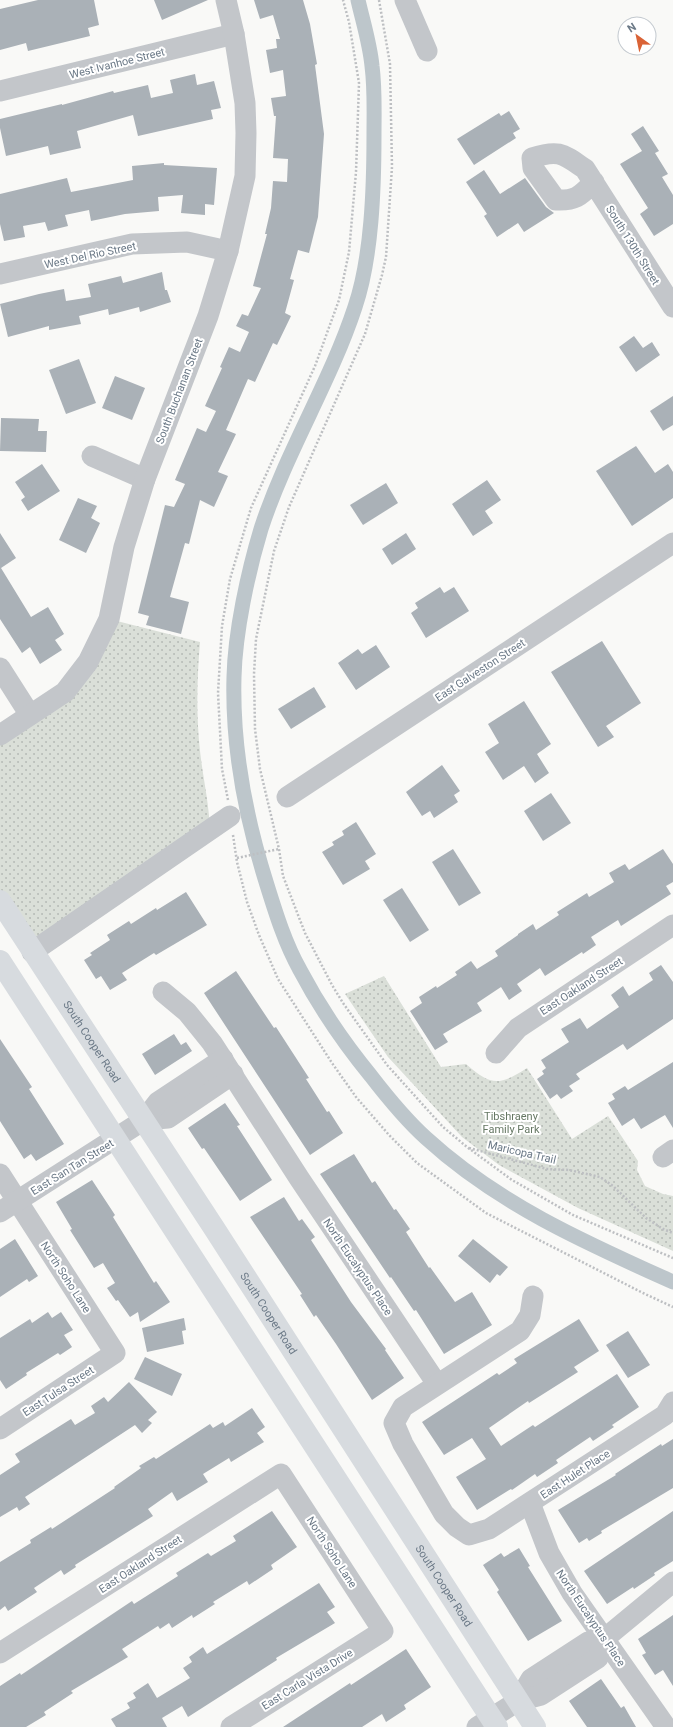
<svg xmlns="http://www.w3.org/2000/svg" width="673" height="1727" viewBox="0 0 673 1727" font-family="Roboto,sans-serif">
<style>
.green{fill:url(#green-dots)}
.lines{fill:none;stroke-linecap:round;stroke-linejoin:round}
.canal{stroke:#bdc6cb;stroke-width:15}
.building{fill:#aab1b7}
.path{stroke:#bdbfc2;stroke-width:2.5;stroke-dasharray:2 2;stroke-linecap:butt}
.minor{stroke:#c3c6ca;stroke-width:21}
.major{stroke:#d7dbdf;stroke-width:22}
.labels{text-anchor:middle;stroke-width:4;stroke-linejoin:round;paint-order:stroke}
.street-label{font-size:11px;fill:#6a7886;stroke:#fff}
.park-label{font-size:11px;fill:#667864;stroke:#fff}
</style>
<defs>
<pattern id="green-dots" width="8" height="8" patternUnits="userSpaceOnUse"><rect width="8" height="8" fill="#dadfd8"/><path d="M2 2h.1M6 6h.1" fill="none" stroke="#b5bab5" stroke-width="1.8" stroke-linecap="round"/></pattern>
</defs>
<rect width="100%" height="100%" fill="#f9f9f7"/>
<g class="green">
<path d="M109 619 200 642C197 679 196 714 200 751 203 778 209 803 210 830L32 952 0 901V735L65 692Z"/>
<path d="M384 976 441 1067 466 1064C491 1086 499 1086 527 1068L572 1139 608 1116 638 1161 637 1170 645 1186 663 1194 673 1196V1251L578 1208 499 1165 462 1137 388 1057 345 994Z"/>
</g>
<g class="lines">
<path class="canal" d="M358 0C363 22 370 44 372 66 375 89 374 112 374 134 374 187 372 257 355 307 330 383 286 452 261 529 248 572 235 632 234 677 232 748 246 819 267 885 276 914 285 943 300 970 320 1008 344 1043 371 1076 388 1098 406 1120 426 1138 498 1204 586 1243 673 1282"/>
</g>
<g class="building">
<path d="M38 0H94L99 25 88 28 90 36 28 51 26 43 0 50V9Z"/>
<path d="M154 0H208L162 20Z"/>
<path d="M254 0H303L310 24 317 64 315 65 324 134 318 217 309 253 298 250 290 279 294 280 285 313 291 316 277 345 273 343 255 382 248 379 226 430 236 434 218 472 228 476 214 507 200 500 189 544 185 543 170 597 189 602 181 634 146 625 149 616 138 613 165 505 174 507 185 484 175 480 197 428 206 432 216 411 205 406 222 368 220 367 229 347 240 352 249 332 236 326 242 314 248 316 261 288 253 286 267 234H265L271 208 273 181 287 182 288 159 273 158 276 116H274L271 98 286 96 283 70 270 73 266 50 277 48 276 39H280L273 15 260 19Z"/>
<path d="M195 74 197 85 214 81 221 108 211 110 213 119 138 136 133 115 77 131 81 148 50 155 48 146 6 156 0 128V119L62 104V105L113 91 114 93 148 85 151 98 173 93 170 80Z"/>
<path d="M509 111 520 129 513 133 516 138 474 165 457 139 499 113 501 116Z"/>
<path d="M643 126 659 151 655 153 668 174 662 177 673 195V224L654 236 640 214 648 208 620 164 642 151 631 134Z"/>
<path d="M164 163V165L217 168 214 205 205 204V215L181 213 183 195 158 197 159 211 125 214 91 221 89 210 65 215 68 226 48 231 45 222 23 226 25 237 4 241 0 224V194L67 178 71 192 133 180 132 166Z"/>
<path d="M484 170 500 194 525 178 546 207 554 213 524 232 518 223 497 237 484 216 487 214 466 182Z"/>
<path d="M162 272 165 290H167L171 302 140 312 139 307 109 315 108 309 79 316 81 324 49 330V326L8 337 0 304 39 294 64 289 66 301 91 297 88 284 121 276 123 283Z"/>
<path d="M634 336 643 348 652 342 660 355 636 372 619 347Z"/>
<path d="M79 359 96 403 66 414 49 370Z"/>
<path d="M115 376 145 388 132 420 102 408Z"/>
<path d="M673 396V425L663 431 650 411Z"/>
<path d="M1 418 39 419 38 431H47L46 452 0 451Z"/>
<path d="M636 446 655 473 668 464 673 472V498L632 526 596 471Z"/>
<path d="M42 464 60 491 28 511 21 500 25 497 15 482Z"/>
<path d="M487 480 501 500 485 511 493 523 473 536 452 504Z"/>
<path d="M386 483 398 503 363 525 350 505Z"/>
<path d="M78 498 97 506 91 518 100 523 86 553 59 540Z"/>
<path d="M0 533 16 558 1 568 31 617 48 607 64 634 55 640 62 650 40 664 30 647 22 653 0 619Z"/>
<path d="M406 533 416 549 392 565 382 549Z"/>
<path d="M440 587 444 593 454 587 469 611 426 638 411 613 418 608 415 603Z"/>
<path d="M602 641 641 703 606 726 614 737 598 747 551 672Z"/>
<path d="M376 645 390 667 356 690 338 663 358 649 362 654Z"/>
<path d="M314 687 326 707 291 729 278 709Z"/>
<path d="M524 701 551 744 537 754 549 773 535 783 524 766 503 780 485 752 499 743 488 724Z"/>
<path d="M442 765 460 791 454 795 458 802 434 818 430 811 422 816 406 792Z"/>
<path d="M551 793 571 823 543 841 524 811Z"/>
<path d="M356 822 376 854 365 861 370 869 343 885 322 852 334 845 332 842 344 835 342 831Z"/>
<path d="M453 849 481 893 459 906 432 862Z"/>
<path d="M663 849 673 864V882L666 886 671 894 621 926 618 920 591 937 596 945 583 954 582 952 545 976 540 968 517 984 522 991 509 1000 501 987 477 1003 482 1011 443 1034 448 1042 435 1050 410 1011 422 1003 419 997 436 986 437 988 457 975 455 972 471 961 477 969 498 956 495 951 518 935V934L533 924 536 930 559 915 557 912 587 893 589 897 614 882 609 873 625 864 629 870Z"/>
<path d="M402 888 429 930 410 942 383 900Z"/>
<path d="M186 892 207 925 156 955 154 953 122 973 127 980 110 990 101 976 96 979 84 960 92 955 90 953 110 940 107 935 129 921 131 924 156 908 157 910Z"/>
<path d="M661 965 673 982V1019L627 1050 623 1044 576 1074 580 1079 569 1086 573 1091 561 1099 557 1094 550 1099 537 1079 544 1074 542 1071 546 1068 541 1060 569 1042 561 1029 580 1018 587 1029 619 1007 611 995 623 986 629 996 653 980 649 973Z"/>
<path d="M236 971 274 1028 276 1027 309 1078 306 1079 327 1112 329 1111 343 1133 310 1155 204 993Z"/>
<path d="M174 1034 181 1045 186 1042 192 1051 155 1075 142 1054Z"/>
<path d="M0 1039 32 1087 29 1089 64 1144 36 1161 31 1154 24 1159 0 1121Z"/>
<path d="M673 1062V1128L665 1115 641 1129 634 1118 622 1126 608 1103 615 1099 612 1094 625 1086 628 1090Z"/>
<path d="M225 1103 240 1125 237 1126 272 1180 240 1201 204 1148 202 1149 188 1128Z"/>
<path d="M354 1154 372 1183 375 1181 394 1210 396 1209 410 1229 406 1232 429 1268 430 1267 455 1302 472 1292 492 1325 444 1354 416 1310 414 1311 391 1277 390 1278 320 1174Z"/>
<path d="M92 1180 115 1215 113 1217 154 1283 156 1281 170 1302 140 1322 138 1312 130 1317 118 1300 116 1301 107 1288 115 1283 103 1263 94 1268 70 1230 72 1229 56 1202Z"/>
<path d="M284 1197 299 1221 302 1219 315 1237 311 1240 351 1302 386 1349 385 1350 404 1378 372 1400 336 1344 316 1315 314 1317 300 1295 302 1294 250 1217Z"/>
<path d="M15 1239 38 1276 29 1282 27 1279 0 1297V1249Z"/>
<path d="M473 1239 508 1267 500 1276 497 1274 490 1283 458 1256Z"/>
<path d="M48 1312 52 1318 61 1312 73 1330 64 1335 72 1347 60 1355 58 1353 26 1373 27 1375 6 1389 0 1380V1338L30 1319 32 1323Z"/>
<path d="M184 1318 186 1330 182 1331 184 1344 147 1352 142 1328Z"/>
<path d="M579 1319 599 1351 574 1367 578 1372 529 1403 528 1401 489 1428 501 1446 533 1425 535 1427 617 1374 639 1407 612 1425 614 1427 593 1441 590 1437 556 1460 558 1463 537 1477 535 1474 512 1490 511 1489 477 1510 456 1477 486 1459 472 1438 444 1455 422 1422 497 1373 499 1375 517 1363 514 1359Z"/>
<path d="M628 1331 650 1365 628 1378 606 1345Z"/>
<path d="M145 1357 182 1374 172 1396 134 1379Z"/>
<path d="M129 1382 157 1412 148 1420 152 1423 142 1433 135 1425 25 1497 30 1504 19 1511 17 1507 0 1517V1475L20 1462 15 1454 71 1419 75 1425 95 1413 91 1406 104 1397 108 1402Z"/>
<path d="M252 1408 265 1427 257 1433 264 1442 231 1462 229 1458 203 1474 208 1482 177 1501 172 1492 148 1509 153 1516 75 1565 76 1567 64 1575 61 1570 34 1588 37 1592 8 1611 5 1606 0 1610V1562L31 1543 30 1540 51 1527 52 1529 115 1488 114 1487 141 1468 139 1466 154 1457 156 1459 210 1424 213 1428 223 1422 225 1426Z"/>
<path d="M673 1439V1488L601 1531 602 1533 589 1541 587 1538 579 1543 558 1510 616 1475 615 1474 661 1444 662 1446Z"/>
<path d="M272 1511 297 1547 271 1565 273 1569 249 1585 247 1581 213 1602 215 1604 193 1618 192 1615 172 1628 169 1623 160 1629 158 1626 122 1649 128 1657 71 1691 73 1693 44 1712 46 1715 26 1727H0V1686L20 1673 21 1675 132 1601 134 1604 178 1576 176 1573 208 1553 211 1556 236 1541 233 1536Z"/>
<path d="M673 1511V1561L654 1573 655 1575 634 1589 633 1587 607 1604 584 1571Z"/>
<path d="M519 1548 530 1566 528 1567 562 1621 528 1641 497 1592 499 1590 483 1565 501 1553 504 1557Z"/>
<path d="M319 1583 335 1607 327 1612 335 1623 276 1658 277 1660 188 1717 182 1706 162 1718 167 1727H116L111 1719 130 1708 127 1703 136 1698 133 1693 148 1683 157 1698 190 1678 183 1668 192 1662 189 1657 203 1647 207 1654Z"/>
<path d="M673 1615V1686L663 1670 655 1675 642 1655 646 1653 638 1639Z"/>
<path d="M406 1649 431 1687 404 1705 406 1709 386 1722 382 1714 362 1727H283L350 1683 351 1685Z"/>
<path d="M601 1679 621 1708 624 1706 636 1727H587L569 1701Z"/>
</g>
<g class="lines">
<g class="path">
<path d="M379 0 390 64 392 167 386 257 382 275 365 334 289 507 274 551 256 639 254 674 255 729 260 769 279 849 283 876 305 933 332 985 343 1003 387 1065 443 1127 467 1147 512 1180 573 1215 673 1258"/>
<path d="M228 800 222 769 218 693 222 626 230 579 251 508 315 366 339 300 349 252 356 172 359 83 349 22 343 0"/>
<path d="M233 835 237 862 247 902 259 935 278 979 332 1063 356 1097 389 1135 417 1163 486 1213 643 1293 673 1307"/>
<path d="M237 858 279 849"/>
<path d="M469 1148 547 1169 569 1170 600 1177 613 1186 646 1218 663 1229 673 1233"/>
</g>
<g class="minor">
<path d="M405 0 427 51"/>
<path d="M0 91 234 34"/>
<path d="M594 182C580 196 576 201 556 200L533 168 532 158C559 149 563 154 585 169L673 307"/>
<path d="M0 274 132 244 187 242 228 251"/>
<path d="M92 456 145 479"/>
<path d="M0 668 30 715"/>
<path d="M0 735 65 692 88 662 109 619 124 547 145 479 208 316 228 251 245 176 246 133 245 103 234 34 226 0"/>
<path d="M287 797 673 543"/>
<path d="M32 952 230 816"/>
<path d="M163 992 187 1012 212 1043 299 1178 437 1384"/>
<path d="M496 1053 518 1028 673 925"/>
<path d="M144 1120 168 1118 233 1074"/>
<path d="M663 1157 673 1150"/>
<path d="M0 1174 115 1353 0 1429"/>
<path d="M0 1212 144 1120 158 1102 223 1059"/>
<path d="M533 1296 530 1315 520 1331 403 1407 394 1423 403 1444 444 1514 457 1527 469 1535 489 1529 665 1415 673 1402"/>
<path d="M530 1503 549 1553 572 1593 666 1727"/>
<path d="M0 1653 281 1474 383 1631 231 1727"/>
<path d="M518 1701 531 1679 588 1642 604 1639 673 1582"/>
<path d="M477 1727 518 1701 541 1695 598 1658 604 1639"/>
</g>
<g class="major">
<path id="s1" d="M0 901 214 1228 535 1727"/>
<path d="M0 961 497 1727"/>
</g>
</g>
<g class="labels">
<g class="street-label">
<text transform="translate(117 63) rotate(-14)" y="4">West Ivanhoe Street</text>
<text transform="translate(633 245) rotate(58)" y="4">South 130th Street</text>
<text transform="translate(90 255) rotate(-12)" y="4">West Del Rio Street</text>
<text transform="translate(179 391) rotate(-69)" y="4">South Buchanan Street</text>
<text transform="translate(480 670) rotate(-33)" y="4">East Galveston Street</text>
<text transform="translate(581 986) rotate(-33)" y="4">East Oakland Street</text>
<text dy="4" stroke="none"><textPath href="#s1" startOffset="168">South Cooper Road</textPath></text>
<text transform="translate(522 1152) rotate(13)" y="4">Maricopa Trail</text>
<text transform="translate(72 1167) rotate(-32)" y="4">East San Tan Street</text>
<text transform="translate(358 1267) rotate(56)" y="4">North Eucalyptus Place</text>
<text transform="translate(66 1277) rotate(57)" y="4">North Soho Lane</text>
<text dy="4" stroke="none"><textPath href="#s1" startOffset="492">South Cooper Road</textPath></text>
<text transform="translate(58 1391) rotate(-33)" y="4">East Tulsa Street</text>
<text transform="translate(575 1474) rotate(-33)" y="4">East Hulet Place</text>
<text transform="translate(332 1552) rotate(57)" y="4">North Soho Lane</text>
<text transform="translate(140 1564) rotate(-33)" y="4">East Oakland Street</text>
<text dy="4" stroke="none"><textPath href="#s1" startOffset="816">South Cooper Road</textPath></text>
<text transform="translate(591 1618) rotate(56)" y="4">North Eucalyptus Place</text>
<text transform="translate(307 1679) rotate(-32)" y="4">East Carla Vista Drive</text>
</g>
<g class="park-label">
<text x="511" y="1120">Tibshraeny<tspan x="511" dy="13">Family Park</tspan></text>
</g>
</g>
<g transform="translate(637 36) rotate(327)"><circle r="19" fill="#ffffff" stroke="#c3c9cf"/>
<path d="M0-3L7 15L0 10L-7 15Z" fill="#da6336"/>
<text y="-6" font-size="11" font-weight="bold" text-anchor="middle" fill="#6a7886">N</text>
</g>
</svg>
